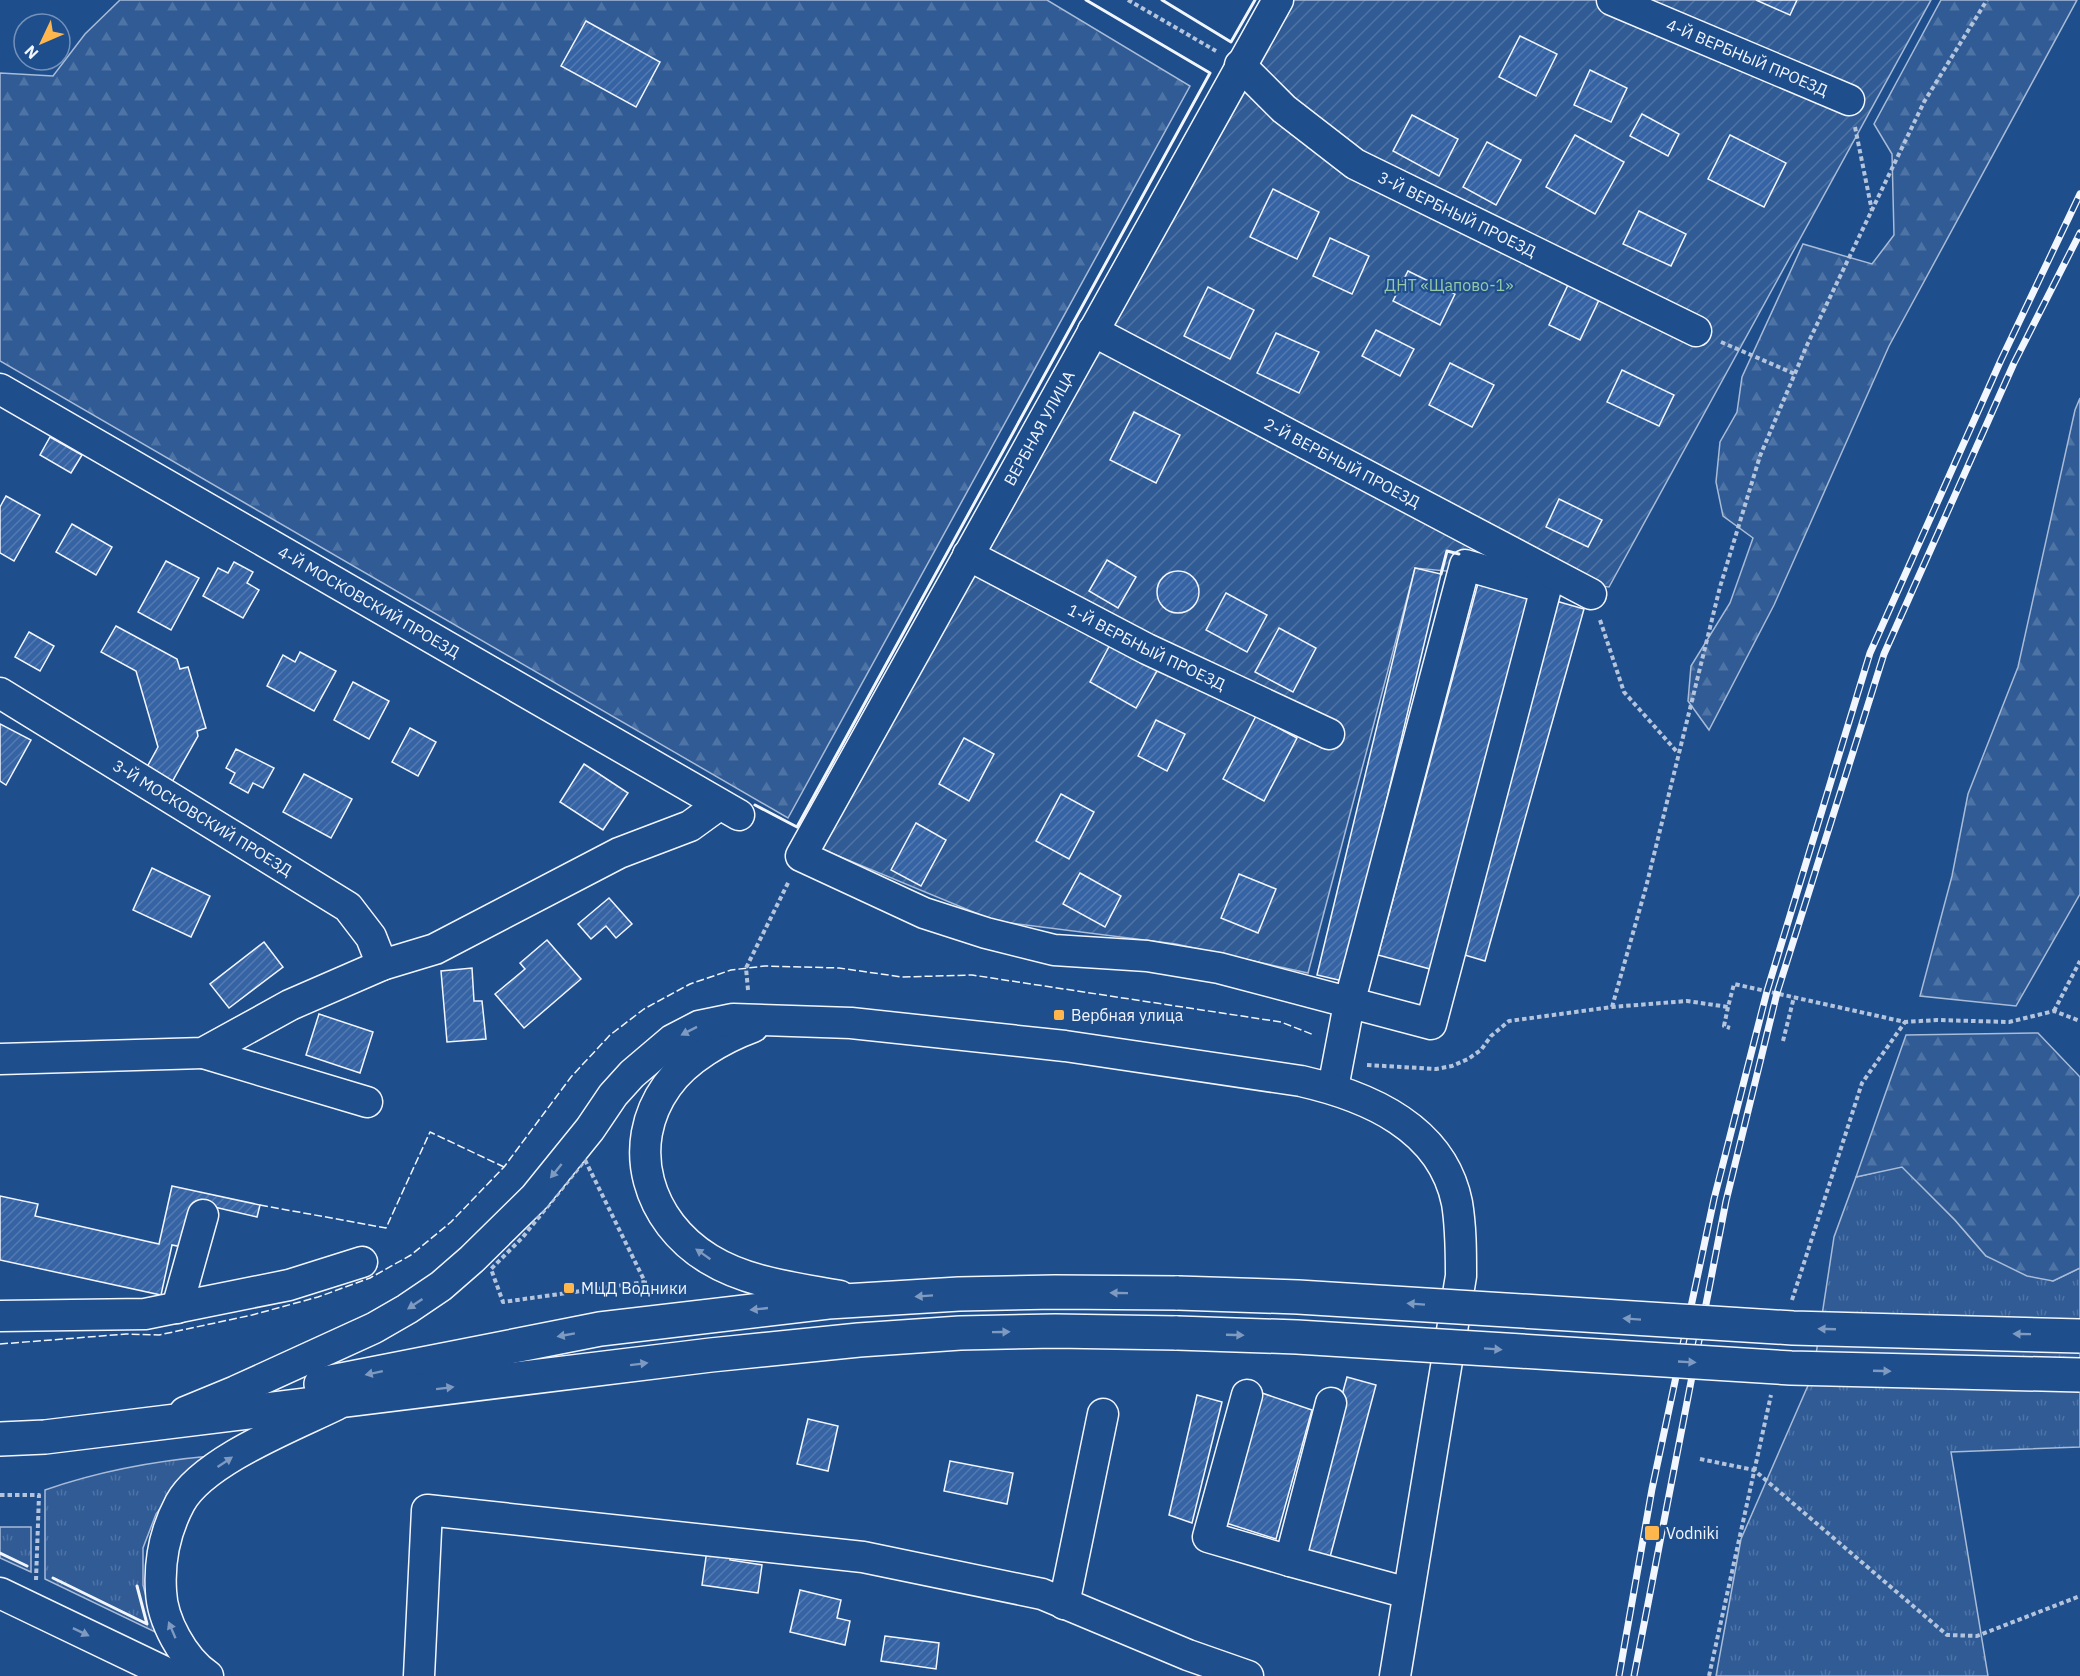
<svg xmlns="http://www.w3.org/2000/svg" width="2080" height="1676" viewBox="0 0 2080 1676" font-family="'IBM Plex Sans',sans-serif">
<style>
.grass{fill:url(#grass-tufts);stroke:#a8bbd7;stroke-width:1.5}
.forest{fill:url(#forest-firs);stroke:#a8bbd7;stroke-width:1.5}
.garden{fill:url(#garden-furrows);stroke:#a8bbd7;stroke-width:1.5}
.building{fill:url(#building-hatch);stroke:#f2f6ff;stroke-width:1.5}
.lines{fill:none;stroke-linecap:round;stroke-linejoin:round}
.minor-casing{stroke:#f2f6ff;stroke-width:33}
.major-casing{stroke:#f2f6ff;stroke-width:36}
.path{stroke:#b3c4dc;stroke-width:4;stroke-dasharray:4.5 3;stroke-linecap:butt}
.minor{stroke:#1f4e8c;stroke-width:30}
.major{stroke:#1f4e8c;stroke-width:33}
.rail-casing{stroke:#f2f6ff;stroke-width:7}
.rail{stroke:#1f4e8c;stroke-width:4.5;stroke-dasharray:14;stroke-linecap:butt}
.major-bridge-casing{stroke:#f2f6ff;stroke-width:36;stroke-linecap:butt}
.major-bridge{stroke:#1f4e8c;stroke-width:33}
.fence{stroke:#f2f6ff;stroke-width:1.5;stroke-dasharray:8 3;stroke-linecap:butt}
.wall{stroke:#f2f6ff;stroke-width:3}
.oneway{fill:#7e9ac0}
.poi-dot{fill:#ffb74d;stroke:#1f4e8c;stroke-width:2}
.labels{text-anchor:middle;stroke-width:4.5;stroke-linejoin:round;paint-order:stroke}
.street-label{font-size:16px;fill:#f2f6ff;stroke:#1f4e8c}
.park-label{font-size:16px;fill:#97c8a6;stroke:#1f4e8c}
.poi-label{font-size:16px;fill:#f2f6ff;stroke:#1f4e8c;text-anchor:start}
</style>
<defs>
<pattern id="grass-tufts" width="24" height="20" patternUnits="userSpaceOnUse" patternTransform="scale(1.5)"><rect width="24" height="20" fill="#305b95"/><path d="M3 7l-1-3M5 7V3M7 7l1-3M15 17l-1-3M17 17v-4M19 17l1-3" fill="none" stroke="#4e73a5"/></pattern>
<pattern id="forest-firs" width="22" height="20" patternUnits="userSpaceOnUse" patternTransform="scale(1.5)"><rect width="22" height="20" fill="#305b95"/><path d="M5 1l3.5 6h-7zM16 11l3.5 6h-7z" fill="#4e73a5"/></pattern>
<pattern id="garden-furrows" width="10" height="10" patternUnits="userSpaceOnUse" patternTransform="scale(1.5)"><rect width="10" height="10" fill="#305b95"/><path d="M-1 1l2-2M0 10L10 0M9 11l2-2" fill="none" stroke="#4e73a5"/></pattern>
<pattern id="building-hatch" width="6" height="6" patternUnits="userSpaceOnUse" patternTransform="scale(1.5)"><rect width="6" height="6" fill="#3563a3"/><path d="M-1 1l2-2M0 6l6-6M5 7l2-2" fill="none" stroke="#537ab1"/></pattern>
</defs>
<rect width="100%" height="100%" fill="#1f4e8c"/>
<g class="grass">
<path d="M1902 1166 1955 1220 1986 1256 2053 1281 2080 1268V1447L1951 1452 1988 1676H1716L1741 1539 1813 1374 1834 1237 1856 1177Z"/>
<path d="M211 1456 178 1485 156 1514 143 1548V1585L155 1632 45 1579V1490C99 1471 154 1461 211 1456Z"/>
<path d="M0 1527H31V1572L0 1558Z"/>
</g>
<g class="forest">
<path d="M120 0H1047L1190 86 788 818 0 361V73L53 76 85 34Z"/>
<path d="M1941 0H2077L1889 346 1774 605 1709 730 1688 701 1691 666 1730 603 1753 538 1723 516 1716 482 1720 442 1737 412 1742 377 1803 244 1872 264 1894 235 1892 154 1874 124Z"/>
<path d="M2080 398V894L2016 1006 1920 996 1952 876 1968 794 2018 667 2075 410Z"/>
<path d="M2038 1033 2080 1077V1268L2053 1281 2027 1276 1986 1256 1955 1220 1902 1167 1856 1177 1906 1035Z"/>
</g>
<path class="garden" d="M1266 0H1931L1609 587 1415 568 1308 973 1176 944 995 921 802 841Z"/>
<g class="building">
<path d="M1756 0H1797L1790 15Z"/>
<path d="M586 21 660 62 636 107 561 66Z"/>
<path d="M1520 36 1557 54 1536 96 1499 77Z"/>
<path d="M1590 70 1627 88 1611 122 1574 105Z"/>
<path d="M1642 114 1679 134 1668 156 1630 136Z"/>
<path d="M1412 115 1458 139 1439 176 1393 151Z"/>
<path d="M1575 135 1624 162 1595 214 1546 187Z"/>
<path d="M1730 135 1786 163 1764 207 1708 179Z"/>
<path d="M1487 142 1521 160 1496 205 1463 187Z"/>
<path d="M1273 189 1319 212 1297 259 1250 237Z"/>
<path d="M1639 211 1686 234 1671 266 1623 244Z"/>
<path d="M1330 238 1369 256 1352 294 1313 276Z"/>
<path d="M1408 271 1455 294 1440 325 1393 301Z"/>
<path d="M1568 285 1599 300 1580 340 1549 325Z"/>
<path d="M1208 287 1254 310 1230 359 1184 336Z"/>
<path d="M1376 330 1414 349 1400 376 1362 356Z"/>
<path d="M1276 333 1319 352 1299 393 1257 373Z"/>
<path d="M1450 363 1494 385 1472 427 1429 405Z"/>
<path d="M1622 370 1674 395 1659 426 1607 402Z"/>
<path d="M1134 412 1180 435 1156 483 1110 460Z"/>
<path d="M50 437 82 455 71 473 40 455Z"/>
<path d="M6 496 40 515 14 561 0 553V507Z"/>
<path d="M1559 499 1602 520 1588 547 1546 527Z"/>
<path d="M72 524 112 547 96 575 56 552Z"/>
<path d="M1107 560 1136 577 1118 608 1089 591Z"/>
<path d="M166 561 199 578 171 630 138 612Z"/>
<path d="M234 562 253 572 247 583 259 590 243 618 203 596 218 568 228 573Z"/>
<path d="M1415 568 1441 574 1343 981 1317 975Z"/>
<circle cx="1178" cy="592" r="21"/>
<path d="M1480 576 1532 590 1430 969 1378 955Z"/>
<path d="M1226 593 1267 615 1247 652 1206 630Z"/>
<path d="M1556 601 1584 609 1485 961 1458 953Z"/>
<path d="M116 626 177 659 180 669 188 667 206 728 197 731 198 736 172 782 147 767 158 747 136 671 101 652Z"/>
<path d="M1279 628 1316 648 1293 692 1255 672Z"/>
<path d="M29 632 54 646 40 671 15 657Z"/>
<path d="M1111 643 1158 669 1136 708 1090 682Z"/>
<path d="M300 652 336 671 314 711 267 686 283 655 295 662Z"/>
<path d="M353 682 389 701 369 739 334 720Z"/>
<path d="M1256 716 1297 738 1264 801 1223 779Z"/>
<path d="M1156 720 1185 734 1167 771 1138 756Z"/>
<path d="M0 724 31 740 6 785 0 781Z"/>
<path d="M410 728 436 742 418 776 392 762Z"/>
<path d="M964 738 994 754 969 801 939 784Z"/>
<path d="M236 749 274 768 263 788 253 783 248 793 230 783 235 773 226 768Z"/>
<path d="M584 764 628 793 603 830 560 802Z"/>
<path d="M304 774 352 799 331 838 283 812Z"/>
<path d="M1061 794 1094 812 1069 859 1036 841Z"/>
<path d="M916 823 946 840 921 886 891 870Z"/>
<path d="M152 868 210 896 191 937 133 910Z"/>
<path d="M1080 873 1121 896 1105 927 1063 904Z"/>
<path d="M1239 874 1276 889 1258 933 1221 918Z"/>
<path d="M609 898 632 924 616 938 606 926 591 939 578 924Z"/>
<path d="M547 940 581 979 524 1028 495 994 525 969 520 963Z"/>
<path d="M264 942 283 967 229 1008 210 984Z"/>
<path d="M472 968 474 1001H482L486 1039 447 1042 441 971Z"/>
<path d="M319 1014 373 1032 360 1073 306 1055Z"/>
<path d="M172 1186 260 1205 257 1217 197 1203 187 1248 172 1245 161 1295 0 1260V1196L38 1204 35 1216 159 1244Z"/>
<path d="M1347 1377 1376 1385 1330 1557 1300 1548Z"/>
<path d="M1259 1392 1312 1410 1276 1539 1223 1522Z"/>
<path d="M1197 1395 1222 1402 1192 1523 1169 1515Z"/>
<path d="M808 1419 838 1426 828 1471 797 1464Z"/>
<path d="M950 1461 1013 1473 1007 1504 944 1491Z"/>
<path d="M707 1550 731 1554 730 1560 762 1565 758 1593 702 1585Z"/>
<path d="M800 1590 841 1600 837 1618 850 1621 845 1645 790 1632Z"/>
<path d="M885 1636 939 1643 936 1669 881 1661Z"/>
</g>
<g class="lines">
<g class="minor-casing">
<g id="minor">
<path d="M1278 0 801 856 924 913 986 933 1054 950 1147 956 1219 968 1431 1024 1546 588 1465 565 1349 1004 1333 1088"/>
<path id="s1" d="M1612 0 1849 100"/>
<path id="s2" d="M1240 65 1284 109 1355 164 1696 331"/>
<path id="s3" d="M1093 331 1591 594"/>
<path id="s4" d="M0 389 739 815"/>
<path id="s5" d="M968 555 1147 649 1329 734"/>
<path id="s6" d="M0 693 348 907 371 937 382 965"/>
<path d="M753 1027C723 1038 686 1059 667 1086 624 1146 648 1222 709 1259 748 1283 797 1288 840 1296"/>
<path d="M203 1053 367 1102"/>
<path d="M0 1059 203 1053 290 1005 382 965 435 949 619 853 690 826 719 805"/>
<path d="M177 1308 203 1215"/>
<path d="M0 1316 145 1314 289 1285 362 1262"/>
<path d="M1247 1395 1208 1537 1290 1561"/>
<path d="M1331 1403 1290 1561 1408 1593"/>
<path d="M185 1412 236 1391 374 1328 407 1309 441 1286 472 1259 535 1197 590 1129 613 1095 632 1074 672 1040 699 1026 733 1019 851 1023 1065 1046 1301 1081C1367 1096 1442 1127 1457 1203 1461 1227 1461 1251 1461 1276L1395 1676"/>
<path d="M0 1593 173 1676"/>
<path d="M1064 1604 1103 1414"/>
<path d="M208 1676C183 1659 162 1620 161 1591 159 1560 165 1531 180 1503 203 1461 293 1426 336 1405"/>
<path d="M419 1676 427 1510 863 1557 1042 1594 1188 1655 1248 1676"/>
</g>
</g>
<g class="major-casing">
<g id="major">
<path d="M321 1384 600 1329 828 1302 959 1294 1055 1292 1178 1293"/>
<path d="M0 1439 45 1437 711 1355 859 1340 960 1333 1055 1331 1177 1333"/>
</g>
</g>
<g class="path">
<path d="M1128 0 1216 51"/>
<path d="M1855 127 1872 211"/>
<path d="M1721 342 1795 374"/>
<path d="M1600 620 1624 692 1678 753"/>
<path d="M748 990 746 968 789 881"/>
<path d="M1612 1007 1646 887 1720 587 1760 456 1807 345 1924 102 1987 0"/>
<path d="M1728 1007 1724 1026 1730 1028"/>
<path d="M2054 1011 2080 961"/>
<path d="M1783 1041 1794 997"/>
<path d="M1367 1065 1436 1069 1452 1066 1468 1059 1481 1050 1491 1036 1509 1021 1612 1007 1687 1001 1728 1007 1734 984 1905 1022 1937 1020 2009 1022 2054 1011 2080 1021"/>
<path d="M585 1160 645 1282 503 1302 491 1269 522 1238Z"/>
<path d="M1792 1300 1862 1083 1905 1022"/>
<path d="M1700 1459 1754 1470 1947 1635 1977 1636 2080 1596"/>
<path d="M0 1495H39L36 1580"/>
<path d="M1709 1676 1771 1395"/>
</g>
<use href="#minor" class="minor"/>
<use href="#major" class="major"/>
<g class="rail-casing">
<g id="rail">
<path d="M1619 1676 1652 1489 1714 1199 1767 991 1870 653 2001 360 2080 194"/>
<path d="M1634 1676 1726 1201 1777 993 1884 654 2014 363 2080 233"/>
</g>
</g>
<use href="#rail" class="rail"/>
<g class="major-bridge-casing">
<g id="major-bridge">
<path d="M1178 1293 1298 1297 1793 1328 2080 1336"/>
<path d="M1177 1333 1297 1337 1791 1368 2080 1375"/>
</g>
</g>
<use href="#major-bridge" class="major-bridge"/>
<g class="fence">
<path d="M260 1205 386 1228 430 1132 504 1167"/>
<path d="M0 1344 126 1334 159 1335 252 1315 318 1297 370 1278 411 1255 451 1222 504 1167 571 1077 610 1035 644 1009 690 984 731 970 765 966 839 968 902 977 972 975 1281 1022 1314 1035"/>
</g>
<g class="wall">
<path d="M1162 0 1231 42 1255 0"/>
<path d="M1441 574 1447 551 1459 554"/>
<path d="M755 805 797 827 1210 73 1086 0"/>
<path d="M0 1553 27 1566"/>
<path d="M53 1578 147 1624 137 1586"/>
</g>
</g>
<defs><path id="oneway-solid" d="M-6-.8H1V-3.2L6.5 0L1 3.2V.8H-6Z" transform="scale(1.5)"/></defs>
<g class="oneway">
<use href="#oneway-solid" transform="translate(689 1031) rotate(153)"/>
<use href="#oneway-solid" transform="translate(556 1171) rotate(129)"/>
<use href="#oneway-solid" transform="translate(703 1254) rotate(-145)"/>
<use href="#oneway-solid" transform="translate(1119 1293) rotate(-179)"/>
<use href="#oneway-solid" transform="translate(924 1296) rotate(176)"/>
<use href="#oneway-solid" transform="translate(415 1304) rotate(146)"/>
<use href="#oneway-solid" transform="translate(1416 1304) rotate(-176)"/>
<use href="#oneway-solid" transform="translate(759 1309) rotate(174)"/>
<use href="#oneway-solid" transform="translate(1632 1319) rotate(-176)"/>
<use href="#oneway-solid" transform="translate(1827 1329) rotate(-178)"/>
<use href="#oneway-solid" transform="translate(1001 1332) rotate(-1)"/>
<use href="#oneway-solid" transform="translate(2022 1334) rotate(-179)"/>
<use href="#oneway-solid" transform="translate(566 1335) rotate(170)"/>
<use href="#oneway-solid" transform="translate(1235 1335) rotate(2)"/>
<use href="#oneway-solid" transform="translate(1493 1349) rotate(4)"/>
<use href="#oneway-solid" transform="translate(1687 1362) rotate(3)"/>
<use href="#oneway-solid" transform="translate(639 1364) rotate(-7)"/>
<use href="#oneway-solid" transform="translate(1882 1371) rotate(2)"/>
<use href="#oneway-solid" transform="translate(374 1373) rotate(168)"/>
<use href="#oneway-solid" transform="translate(445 1388) rotate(-7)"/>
<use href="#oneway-solid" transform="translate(225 1462) rotate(-34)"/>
<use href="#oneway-solid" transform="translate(172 1630) rotate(-113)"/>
<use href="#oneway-solid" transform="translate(81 1632) rotate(26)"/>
</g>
<g class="poi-dot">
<rect x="1053" y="1009" width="12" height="12" rx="3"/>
<rect x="563" y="1282" width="12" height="12" rx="3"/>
<rect x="1644" y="1525" width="16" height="16" rx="3"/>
</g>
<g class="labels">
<g class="street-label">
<text dy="6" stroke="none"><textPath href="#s1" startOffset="147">4-Й ВЕРБНЫЙ ПРОЕЗД</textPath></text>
<text dy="6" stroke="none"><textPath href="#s2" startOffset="266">3-Й ВЕРБНЫЙ ПРОЕЗД</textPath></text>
<text transform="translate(1039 428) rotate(-61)" y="6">ВЕРБНАЯ УЛИЦА</text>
<text dy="6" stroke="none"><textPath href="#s3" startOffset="282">2-Й ВЕРБНЫЙ ПРОЕЗД</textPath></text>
<text dy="6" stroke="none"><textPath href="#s4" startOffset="426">4-Й МОСКОВСКИЙ ПРОЕЗД</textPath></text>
<text dy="6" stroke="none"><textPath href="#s5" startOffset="201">1-Й ВЕРБНЫЙ ПРОЕЗД</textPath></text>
<text dy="6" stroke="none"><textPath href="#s6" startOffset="238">3-Й МОСКОВСКИЙ ПРОЕЗД</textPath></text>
</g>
<g class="park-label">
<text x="1449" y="291">ДНТ «Щапово-1»</text>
</g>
<g class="poi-label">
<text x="1071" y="1021">Вербная улица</text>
<text x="581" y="1294">МЦД Водники</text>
<text x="1666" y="1539">Vodniki</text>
</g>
</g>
<g transform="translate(42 42) rotate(226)"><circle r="28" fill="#1f4e8c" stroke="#7391ba" stroke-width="1.5"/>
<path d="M0-4.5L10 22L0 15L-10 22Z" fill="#ffb74d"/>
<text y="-9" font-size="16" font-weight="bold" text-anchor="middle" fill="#f2f6ff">N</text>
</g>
</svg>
